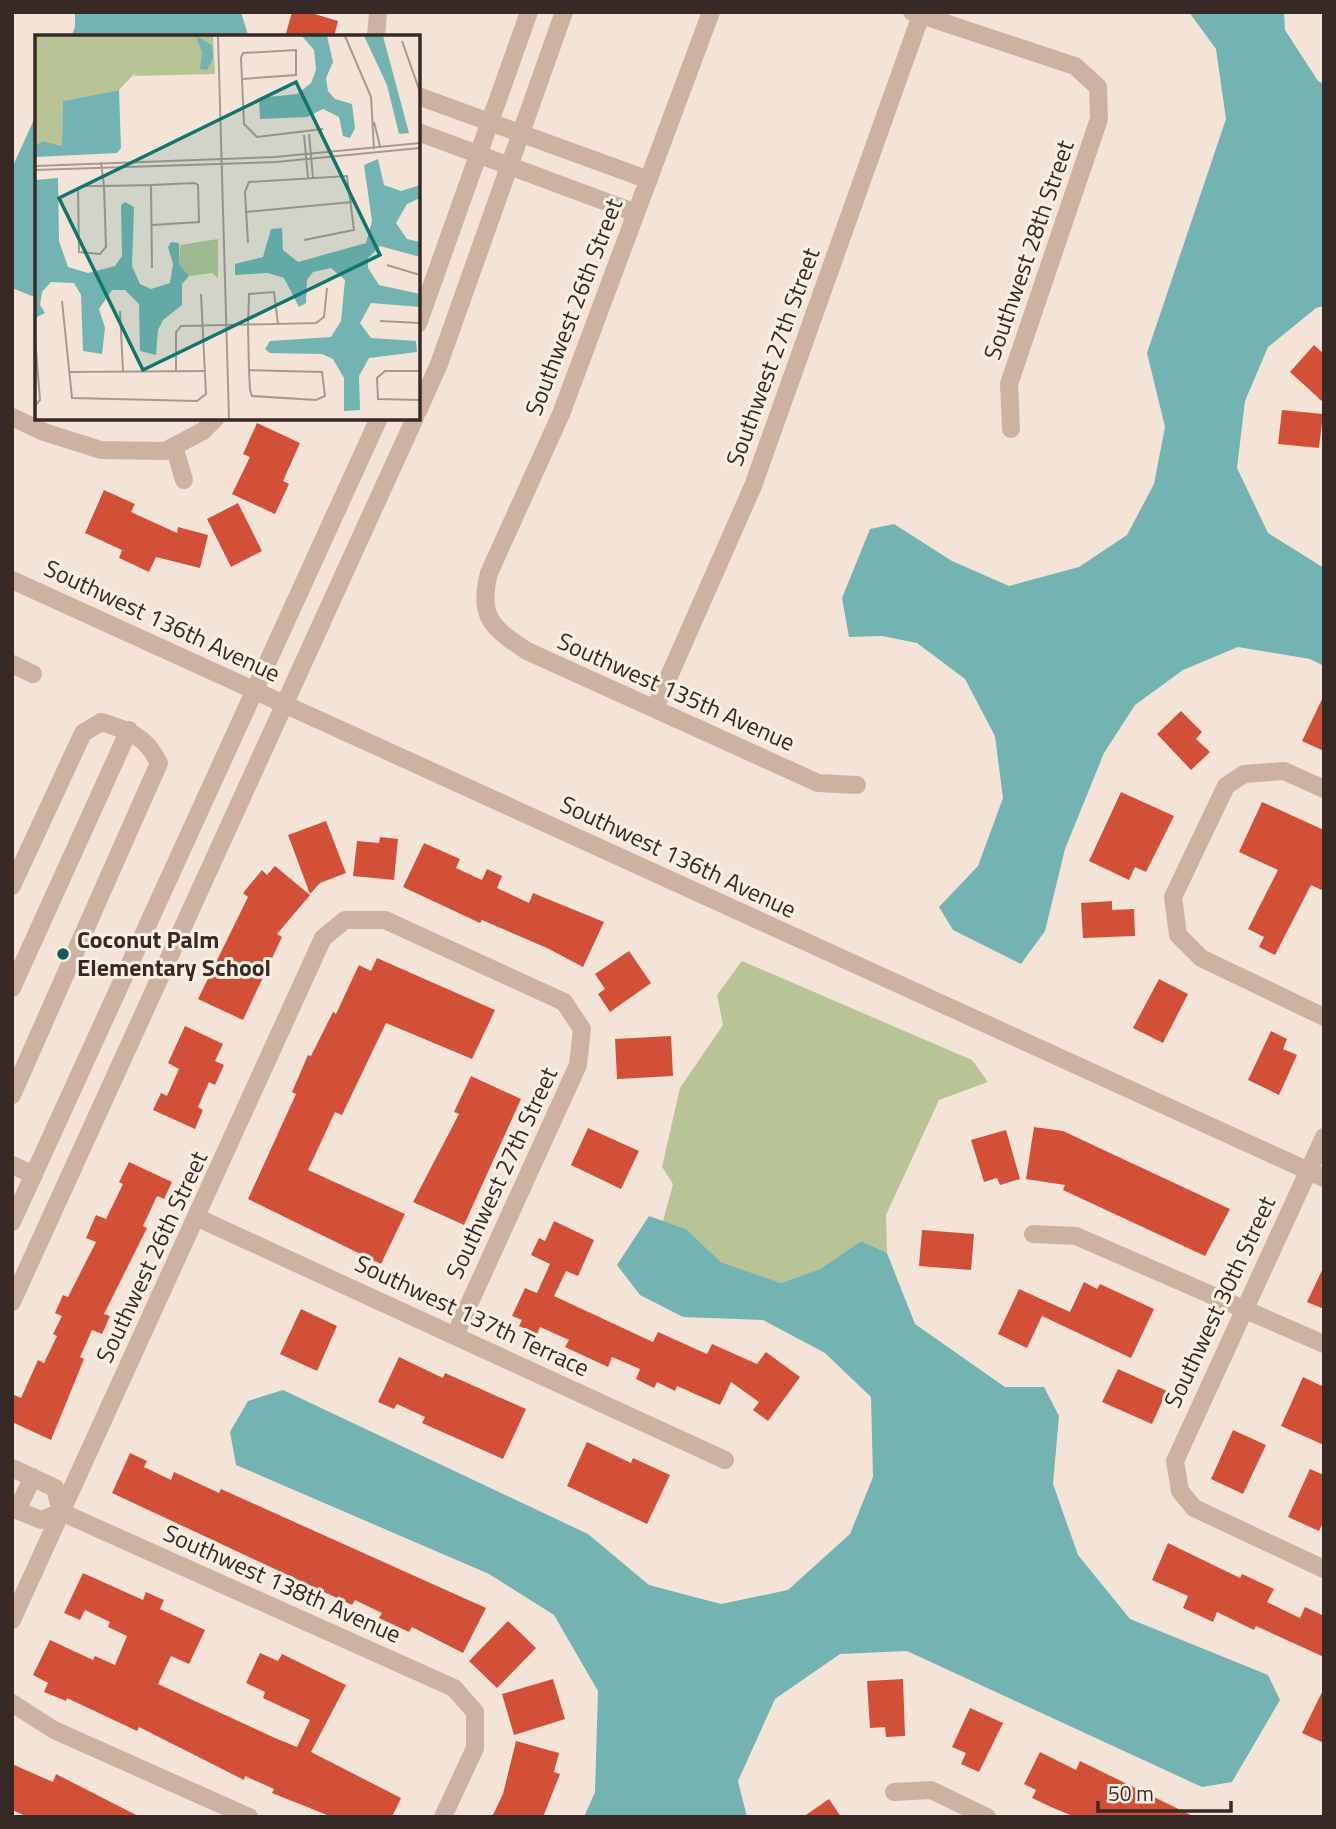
<svg xmlns="http://www.w3.org/2000/svg" width="1336" height="1829" viewBox="0 0 1336 1829" font-family="'Titillium Web',sans-serif">
<style>
.green{fill:#b8c496}
.water{fill:#73b3b1}
.building{fill:#d25037}
.lines{fill:none;stroke-linecap:round;stroke-linejoin:round}
.minor{stroke:#cdb2a2;stroke-width:18}
.poi-dot{fill:#175c5b;stroke:#fbefe4;stroke-width:2.5}
.labels{text-anchor:middle;stroke-width:6;stroke-linejoin:round;paint-order:stroke}
.street-label{font-size:24px;fill:#372925;stroke:#fbefe4}
.poi-label{font-size:24px;font-weight:bold;fill:#372925;stroke:#fbefe4;text-anchor:start}
.inset-road{fill:none;stroke:#a89990;stroke-width:2}
.view{fill:#0f766e;fill-opacity:0.15;stroke:#0f766e;stroke-width:3.5}
.inset-edge{fill:none;stroke:#372925;stroke-width:3.5}
</style>
<rect width="100%" height="100%" fill="#f4e4d7"/>
<path class="green" d="M742 961 972 1060 988 1082 939 1100 886 1215 887 1253 861 1241 820 1269 781 1283 721 1262 686 1229 663 1221 673 1184 662 1167 680 1088 723 1025 717 995Z"/>
<g class="water">
<path d="M75 12H241L248 35 71 37 75 27Z"/>
<path d="M1189 12H1284L1285 30 1318 81 1324 84V306L1316 308 1268 347 1245 401 1237 468 1268 533 1324 568V666L1310 659 1238 647 1183 670 1135 705 1104 753 1065 849 1045 931 1021 964 953 930 939 907 978 866 1003 798 995 736 965 679 917 643 882 636 849 637 842 598 870 529 894 524 952 561 1009 586 1079 567 1127 535 1154 484 1165 427 1147 353 1226 119 1216 49Z"/>
<path d="M37 113V298L12 288V168Z"/>
<path d="M649 1216 686 1229 721 1262 781 1283 820 1269 861 1241 887 1253 915 1324 1005 1387H1044L1059 1416 1053 1484 1078 1555 1130 1619 1268 1675 1280 1700 1232 1782 1202 1787 907 1651 840 1654 775 1699 738 1781 747 1817H584L595 1792 598 1691 554 1615 489 1574 236 1465 230 1432 248 1401 283 1390 588 1534 649 1585 721 1604 788 1590 850 1534 873 1477 871 1397 825 1353 763 1320 683 1317 640 1295 617 1265Z"/>
</g>
<g class="building">
<path d="M292 12H308L338 21 334 37H285Z"/>
<path d="M1314 345 1324 354V403L1290 372Z"/>
<path d="M1282 410 1323 414 1319 448 1278 444Z"/>
<path d="M257 423 300 443 283 481 289 484 275 514 232 494 250 457 243 454Z"/>
<path d="M104 490 135 504 131 512 177 533 178 527 208 535 200 568 156 557 149 572 119 558 122 550 85 533Z"/>
<path d="M238 503 262 551 231 567 207 519Z"/>
<path d="M1324 695V751L1302 741Z"/>
<path d="M1181 711 1202 732 1196 739 1210 752 1191 770 1157 734Z"/>
<path d="M1121 792 1174 816 1146 872 1135 867 1129 880 1089 861Z"/>
<path d="M1262 802 1324 830V891L1311 885 1275 955 1259 947 1264 937 1248 929 1278 870 1239 852Z"/>
<path d="M326 821 346 873 320 883 310 894 288 835Z"/>
<path d="M380 837 398 839 394 880 353 876 357 841 379 843Z"/>
<path d="M424 843 460 859 456 868 482 880 487 869 502 876 497 888 529 903 533 893 604 922 583 967 547 948 482 920 480 923 403 887Z"/>
<path d="M275 866 310 895 277 934 282 937 243 1020 198 999 248 897 243 893 262 870 267 875Z"/>
<path d="M1112 901V910L1134 909 1135 936 1083 938 1081 903Z"/>
<path d="M629 951 651 983 610 1012 598 994 605 989 595 974Z"/>
<path d="M377 958 495 1010 472 1059 386 1023 342 1115 335 1112 308 1170 405 1214 381 1264 248 1199 296 1094 292 1092 308 1055 311 1056 333 1012 336 1014 359 965 371 971Z"/>
<path d="M1159 979 1188 994 1163 1043 1133 1028Z"/>
<path d="M185 1026 223 1044 215 1061 224 1065 215 1085 209 1082 198 1107 203 1110 195 1129 153 1110 161 1093 167 1096 179 1069 168 1063Z"/>
<path d="M1271 1031 1287 1039 1283 1049 1297 1055 1279 1095 1248 1080Z"/>
<path d="M671 1036 673 1076 617 1079 615 1039Z"/>
<path d="M471 1076 521 1099 464 1225 413 1202 459 1114 454 1112Z"/>
<path d="M1034 1127 1063 1131 1230 1209 1205 1256 1063 1190 1065 1185 1026 1179Z"/>
<path d="M588 1128 639 1151 621 1189 571 1165Z"/>
<path d="M1006 1130 1020 1179 1000 1185 997 1178 984 1182 971 1140Z"/>
<path d="M129 1162 172 1182 164 1199 157 1196 143 1226 147 1228 104 1314 110 1316 102 1334 92 1330 80 1357 84 1359 51 1440 12 1422V1394L21 1398 38 1360 44 1363 57 1336 53 1334 62 1316 55 1313 63 1295 68 1297 96 1242 86 1238 96 1215 106 1219 123 1184 119 1182Z"/>
<path d="M554 1221 594 1240 578 1276 566 1271 554 1296 653 1342 658 1332 707 1354 712 1344 757 1364 766 1352 800 1377 768 1421 753 1410 759 1402 731 1382 720 1405 677 1386 675 1391 657 1382 654 1388 636 1379 640 1369 612 1357 608 1367 565 1347 569 1340 540 1327 537 1334 519 1326 522 1320 512 1316 525 1288 537 1293 550 1264 531 1255 539 1238 545 1241Z"/>
<path d="M922 1230 974 1234 971 1270 919 1266Z"/>
<path d="M1324 1266V1309L1307 1302Z"/>
<path d="M1084 1282 1097 1289 1100 1284 1154 1309 1131 1358 1042 1316 1027 1348 998 1334 1019 1289 1070 1312Z"/>
<path d="M301 1309 337 1326 317 1371 280 1354Z"/>
<path d="M399 1357 443 1378 445 1373 526 1409 503 1459 422 1423 425 1417 397 1404 394 1409 378 1402Z"/>
<path d="M1118 1369 1167 1391 1152 1424 1102 1402Z"/>
<path d="M1303 1377 1324 1387V1445L1281 1426Z"/>
<path d="M1233 1430 1266 1445 1243 1494 1211 1479Z"/>
<path d="M587 1442 631 1463 633 1458 670 1475 647 1524 567 1486Z"/>
<path d="M130 1453 147 1461 144 1467 171 1480 174 1472 219 1493 221 1489 486 1608 463 1653 412 1627 409 1632 379 1618 382 1613 355 1600 352 1605 112 1493Z"/>
<path d="M1310 1469 1324 1475V1521L1319 1531 1288 1517Z"/>
<path d="M1168 1543 1240 1578 1242 1574 1274 1589 1267 1602 1300 1618 1305 1607 1324 1616V1657L1256 1626 1254 1630 1217 1612 1213 1622 1183 1608 1188 1596 1152 1580Z"/>
<path d="M83 1573 143 1600 146 1592 164 1600 160 1609 205 1630 189 1664 171 1656 158 1684 275 1738 297 1747 310 1720 263 1698 265 1692 246 1683 260 1653 278 1661 282 1654 346 1685 311 1752 401 1798 392 1817H332L272 1793 274 1789 245 1776 244 1780 139 1727 137 1731 67 1698 66 1701 44 1692 48 1683 33 1675 50 1640 93 1660 95 1656 115 1665 127 1636 108 1627 110 1622 85 1610 80 1620 64 1613Z"/>
<path d="M508 1621 536 1648 497 1688 469 1661Z"/>
<path d="M553 1679 565 1719 514 1735 502 1694Z"/>
<path d="M903 1679 905 1736 886 1737 885 1727 870 1728 867 1681Z"/>
<path d="M1324 1688V1743L1302 1733Z"/>
<path d="M970 1708 1003 1723 979 1772 961 1764 966 1753 952 1747Z"/>
<path d="M516 1741 559 1753 554 1772 560 1774 543 1817H492L503 1794Z"/>
<path d="M1040 1752 1076 1770 1080 1761 1195 1817H1075L1051 1807 1032 1798 1036 1790 1024 1784Z"/>
<path d="M12 1764 53 1782 56 1774 140 1817H28L12 1810Z"/>
<path d="M829 1799 841 1817H803Z"/>
</g>
<g class="lines">
<g class="minor">
<path d="M711 12 561 414 489 573C478 617 492 628 527 651L818 783 857 785"/>
<path d="M912 12 1075 66 1098 87 1099 119 1009 384 1011 429"/>
<path d="M376 37 378 12"/>
<path d="M418 96 649 180"/>
<path d="M418 132 636 213"/>
<path d="M418 324 529 12"/>
<path d="M418 411 439 364 564 12"/>
<path d="M12 417 44 432 101 450 165 451 203 431 216 418"/>
<path d="M174 446 184 480"/>
<path d="M12 580 1324 1178"/>
<path d="M12 664 33 674"/>
<path d="M655 708 753 486 921 15"/>
<path d="M1324 789 1284 771 1244 774 1226 786 1173 897 1178 935 1201 958 1324 1017"/>
<path d="M12 886 83 733 101 722C128 730 146 736 159 763L12 1095"/>
<path d="M12 988 129 730"/>
<path d="M1324 1137 1175 1461 1180 1491 1194 1508 1324 1569"/>
<path d="M12 1165 34 1175"/>
<path d="M198 1218 725 1460"/>
<path d="M12 1222 379 418"/>
<path d="M1033 1234 1076 1236 1324 1344"/>
<path d="M12 1302 415 418"/>
<path d="M12 1468 55 1488 61 1512"/>
<path d="M12 1508 41 1520 61 1512 454 1688 475 1712V1748L443 1817"/>
<path d="M17 1510 33 1477"/>
<path d="M12 1620 323 938 345 920H385L564 1002 582 1029 578 1065 455 1335"/>
<path d="M12 1703 54 1730 249 1817"/>
<path d="M894 1792 931 1790 987 1817"/>
</g>
</g>
<circle class="poi-dot" cx="63" cy="954" r="7"/>
<g class="labels">
<g class="street-label">
<text transform="translate(1029 250) rotate(-71)" y="8">Southwest 28th Street</text>
<text transform="translate(574 307) rotate(-69)" y="8">Southwest 26th Street</text>
<text transform="translate(773 357) rotate(-70)" y="8">Southwest 27th Street</text>
<text transform="translate(162 621) rotate(25)" y="8">Southwest 136th Avenue</text>
<text transform="translate(676 692) rotate(24)" y="8">Southwest 135th Avenue</text>
<text transform="translate(678 857) rotate(25)" y="8">Southwest 136th Avenue</text>
<text transform="translate(502 1173) rotate(-65)" y="8">Southwest 27th Street</text>
<text transform="translate(152 1257) rotate(-65)" y="8">Southwest 26th Street</text>
<text transform="translate(1220 1302) rotate(-65)" y="8">Southwest 30th Street</text>
<text transform="translate(472 1316) rotate(25)" y="8">Southwest 137th Terrace</text>
<text transform="translate(282 1584) rotate(24)" y="8">Southwest 138th Avenue</text>
</g>
<g class="poi-label">
<text x="77" y="948">Coconut Palm<tspan x="77" dy="28">Elementary School</tspan></text>
</g>
</g>
<g transform="translate(35 35)">
<rect width="385" height="385" fill="#f4e4d7"/>
<path d="M0 1H178L180 39 99 41 101 37 84 55 28 66 27 111 8 106 0 110ZM183 204V243L177 238 154 241 144 229 145 210Z" fill="#b8c496"/>
<path d="M161 1 177 10 178 23 172 35 165 34 167 17ZM267 1H292L298 27 291 43 293 56 300 64 317 69 320 93 315 103 308 101 304 82 288 74 272 82 225 84 224 63 262 59 276 48 281 35 279 15ZM329 1H348L374 98 364 99 352 50ZM84 55 86 113 82 118 0 122V110L8 106 27 111 28 66ZM343 124 349 150 366 156 385 150V163L372 169 361 188 372 204 385 207V222L345 211 333 223V233L344 250 385 259V272L336 268 325 288 336 303 381 306 382 317 334 323 324 341 325 375 309 376V343L298 324 287 319 235 318 230 314 235 306 296 302 306 286 310 245 296 233 278 237 272 245 271 268 264 272 249 243 233 238 200 240V229L228 222 236 194 247 193 248 215 263 227 331 208 337 186 329 130ZM23 143 24 206 33 232 53 238 80 231 87 221 86 170 90 167 99 172 97 231 105 249 116 254 135 248 138 229 133 212 136 207 144 208V229L154 241 147 249V270L128 285 123 295 121 320 105 316 104 269 90 255H77L64 274 70 293 67 319 48 316 46 260 39 248 16 247 7 257 5 270 10 278 0 283V145Z" fill="#73b3b1"/>
<path class="inset-road" d="M183 1 194 384M310 1 336 62 339 114M367 6 385 57M207 44 261 40V15L208 18 206 23 209 89 222 102 288 94M339 87 345 111M274 99 278 143M269 100 273 143M66 127 69 151 71 212 65 219 44 217 43 153 47 151H69L116 150 160 148 163 150 164 187 117 190M0 131 240 122 385 108M0 135 241 127 385 113M116 150 117 233M210 177 317 167M213 208 210 157 214 147 312 141 319 195 269 205M352 230 385 240M27 266 37 363 162 366 171 359 166 259M85 276 88 336M345 286 385 288M0 303 5 365 0 371M214 335 287 337 290 361 281 365 217 361 215 355 214 335 213 290 214 259 239 257 243 289M141 336V297L146 291 281 288 289 282 292 253M385 336H350L342 343 343 364 385 365M34 337 171 336"/>
<path class="view" d="M261 47 345 220 108 335 24 163Z"/>
<rect width="385" height="385" class="inset-edge"/>
</g>
<rect width="1336" height="1829" fill="none" stroke="#372925" stroke-width="28"/>
<path d="M1098 1801v10h133v-10" fill="none" stroke="#372925" stroke-width="3.5"/>
<text x="1108" y="1801" font-size="21" fill="#372925" stroke="#fbefe4" stroke-width="5" paint-order="stroke">50 m</text>
</svg>
